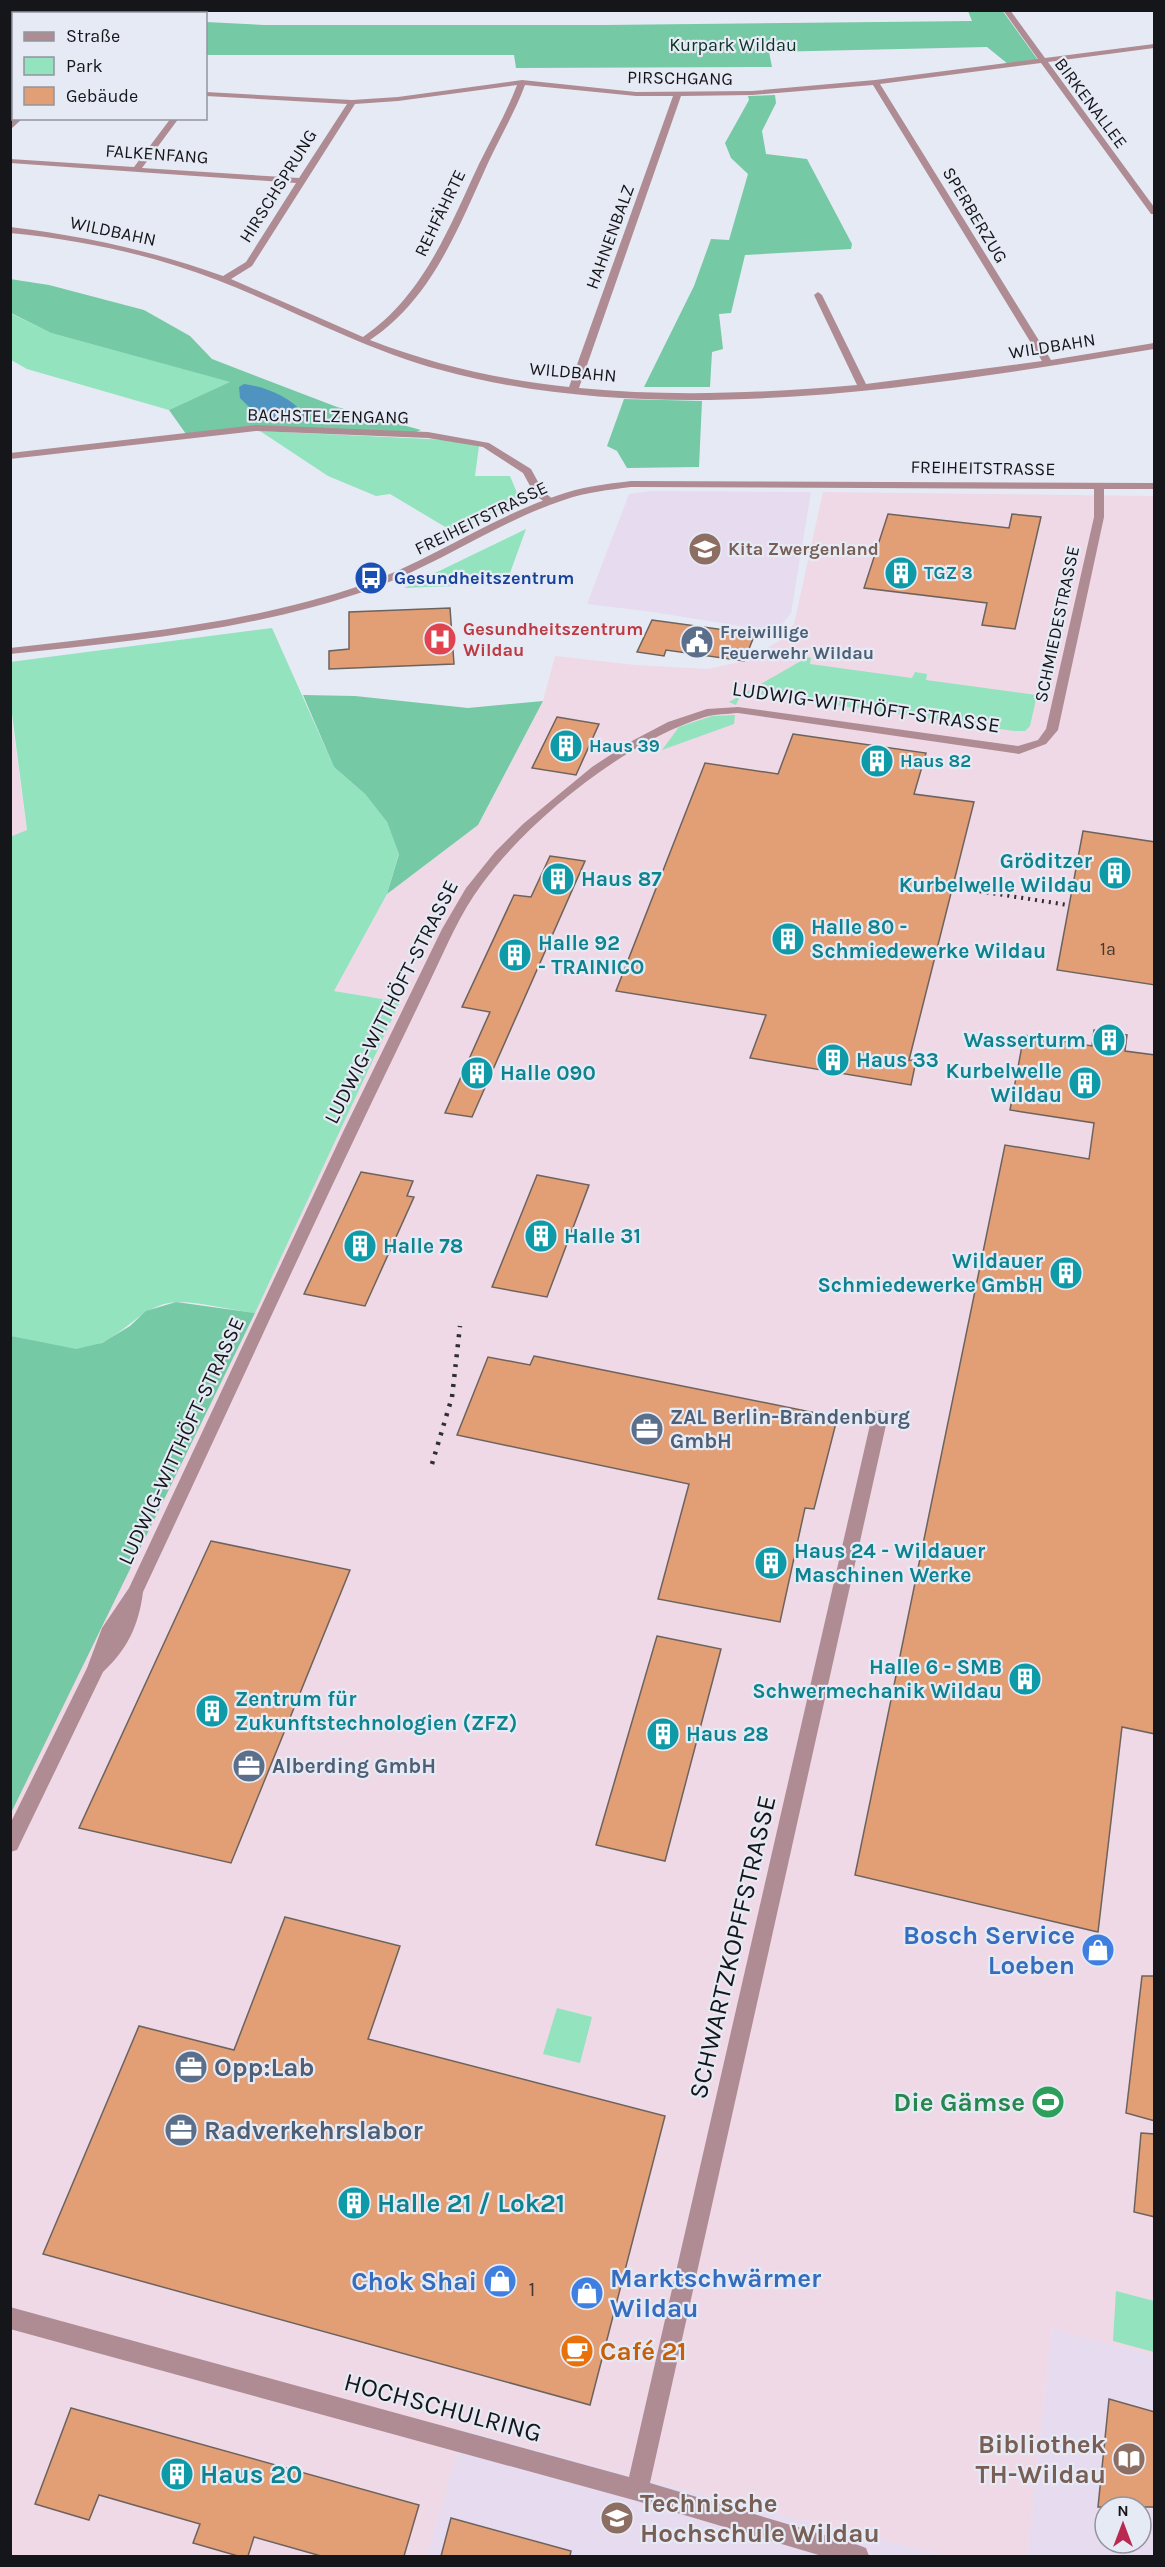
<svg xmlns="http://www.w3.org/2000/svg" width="1165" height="2567" viewBox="0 0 1165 2567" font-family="Karla,sans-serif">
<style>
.industrial{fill:#efd9e6}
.education{fill:#e7dbef;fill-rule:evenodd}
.green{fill:#92e3be}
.forest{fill:#75c9a4}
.water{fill:#4f93c1}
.building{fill:#e29e75;stroke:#6d635e;stroke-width:1.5}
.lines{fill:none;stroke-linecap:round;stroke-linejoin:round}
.minor{fill:#af8c93;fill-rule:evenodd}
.tertiary{fill:#af8c93;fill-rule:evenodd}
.rail-far1{stroke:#2d2f33;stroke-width:4;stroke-dasharray:2 5;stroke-linecap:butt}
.rail{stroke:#2d2f33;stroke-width:4.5;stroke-dasharray:3 7;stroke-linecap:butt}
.labels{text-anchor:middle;stroke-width:4.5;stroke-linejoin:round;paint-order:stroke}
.far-park-label{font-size:18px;fill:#0b3223;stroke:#e6eaf5}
.far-street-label{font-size:18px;fill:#15161a;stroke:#e6eaf5}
.far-education-label{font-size:18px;font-weight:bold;fill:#785e54;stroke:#e6eaf5;text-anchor:start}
.far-culture-label{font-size:18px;font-weight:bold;fill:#0d838f;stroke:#e6eaf5;text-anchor:start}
.far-transit-label{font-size:18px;font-weight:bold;fill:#164399;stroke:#e6eaf5;text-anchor:start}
.far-health-label{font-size:18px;font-weight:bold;fill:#be3a42;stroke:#e6eaf5;text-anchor:start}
.far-service-label{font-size:18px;font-weight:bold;fill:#4e5e75;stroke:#e6eaf5;text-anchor:start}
.number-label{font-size:18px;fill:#483831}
.street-label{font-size:21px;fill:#15161a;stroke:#e6eaf5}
.culture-label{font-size:21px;font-weight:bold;fill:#0d838f;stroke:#e6eaf5;text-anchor:start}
.service-label{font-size:21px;font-weight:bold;fill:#4e5e75;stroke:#e6eaf5;text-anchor:start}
.near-number-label{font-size:21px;fill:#483831}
.near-shop-label{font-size:26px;font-weight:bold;fill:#366cbe;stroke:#e6eaf5;text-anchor:end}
.near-street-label{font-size:26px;fill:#15161a;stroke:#e6eaf5}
.near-service-label{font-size:26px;font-weight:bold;fill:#4e5e75;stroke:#e6eaf5;text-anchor:start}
.near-leisure-label{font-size:26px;font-weight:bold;fill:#27864d;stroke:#e6eaf5;text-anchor:end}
.near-culture-label{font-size:26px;font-weight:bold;fill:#0d838f;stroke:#e6eaf5;text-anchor:start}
.near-food-label{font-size:26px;font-weight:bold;fill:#c56008;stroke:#e6eaf5;text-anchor:start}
.near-education-label{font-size:26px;font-weight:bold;fill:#785e54;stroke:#e6eaf5;text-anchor:end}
</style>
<rect width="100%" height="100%" fill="#e6eaf5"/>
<g class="industrial">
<path d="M823 492 1154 496V2356L1052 2329 1027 2556H945L645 2480 464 2430 427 2556H11L10 1813 255 1313 400 1002 334 991 387 894 478 825 543 701 555 656 636 665 708 669 744 661 779 641 794 624Z"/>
<path d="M10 706 27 831 11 837H10Z"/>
</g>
<g class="education">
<path d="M651 491 811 492 791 613 776 632 653 612 587 604 629 494Z"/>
<path d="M1052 2329 1154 2356V2556H1027ZM1105 2507H1141V2543H1105Z"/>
<path d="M464 2430 645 2480 945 2556H427Z"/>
</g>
<g class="green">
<path d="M10 313 51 333 231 382 169 410 27 369 11 360Z"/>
<path d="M260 431 450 440 479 446 475 476H510L520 500 452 531 390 494 376 496 328 476Z"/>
<path d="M526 529 506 584 404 588Z"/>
<path d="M272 628 334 767 365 794 387 822 399 853 387 894 334 991 400 1002 255 1313C230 1310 202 1302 177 1302 137 1303 116 1351 74 1349 53 1348 31 1340 11 1336L10 837 27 830 11 706 10 662Z"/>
<path d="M808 657 811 658 810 664 912 678 915 672 927 674 926 680 1037 695 1030 726 1025 731H1014L750 693 740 696 736 705 729 702Z"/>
<path d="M735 715 734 724 662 750 679 727 712 716Z"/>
<path d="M557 2008 592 2017 580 2063 543 2054Z"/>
<path d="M1116 2291 1154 2301V2352L1113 2341Z"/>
</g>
<g class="forest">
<path d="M1002 10 1038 60 1008 64 987 47 769 52 772 67 516 68 514 55H206V22L264 25H604L972 21 968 11Z"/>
<path d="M775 95 776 103 762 131 766 154 807 159 852 244 851 249 745 255 731 313 719 314 723 349 712 352 710 387H644L694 286 711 239 729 240 748 174 731 158 725 143 749 100 748 96Z"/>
<path d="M10 279 49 285 144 310 190 336 212 359 337 407 421 430 414 433 259 426 186 434 169 410 230 382 51 333 11 313Z"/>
<path d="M624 399 702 401 699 467 627 468 617 451 607 446Z"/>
<path d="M303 695 355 696 468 708 543 701 478 825 387 894 399 854 387 822 365 794 334 767Z"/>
<path d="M176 1302 255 1313 11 1813V1336L76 1349 102 1343 130 1326 146 1311Z"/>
</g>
<path class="water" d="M244 384C266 387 290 397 304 414L302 421C275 426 258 417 240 398L239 387Z"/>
<g class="building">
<path d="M888 514 1009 528 1012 514 1041 517 1015 629 982 625 987 603 864 588Z"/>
<path d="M450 608 454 664 329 669V651L349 649V612Z"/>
<path d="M652 620 755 634 744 661 666 650 664 656 637 652Z"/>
<path d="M557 717 599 724 576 775 532 768Z"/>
<path d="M793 734 926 753 914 794 974 802 909 1060 916 1061 911 1085 750 1058 766 1015 616 991 705 763 778 774Z"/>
<path d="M1083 831 1155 842V985L1057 970Z"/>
<path d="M550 856 585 861 472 1117 445 1113 490 1012 462 1007 514 895 531 897Z"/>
<path d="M1094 1030 1127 1035 1125 1051 1155 1055V1734L1122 1727 1098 1932 855 1875 1005 1145 1089 1159 1094 1123 1010 1110 1024 1035 1092 1046Z"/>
<path d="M361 1172 413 1181 407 1196 414 1197 365 1306 304 1294Z"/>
<path d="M537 1175 589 1185 547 1297 492 1287Z"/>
<path d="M534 1356 816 1413 814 1418 836 1423 814 1509 805 1508 780 1622 658 1599 689 1484 457 1435 488 1357 530 1365Z"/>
<path d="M211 1541 350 1570 231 1863 79 1828Z"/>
<path d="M657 1636 721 1649 665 1861 596 1845Z"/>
<path d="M285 1917 400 1946 368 2039 665 2116 590 2405 43 2254 139 2026 234 2050Z"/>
<path d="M1142 1976H1155V2121L1126 2113Z"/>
<path d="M1141 2133 1155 2134V2217L1134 2212Z"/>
<path d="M1109 2399 1155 2412V2507H1098Z"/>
<path d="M71 2408 419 2505 404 2556H321L254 2537 248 2556H238L193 2543 200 2524 99 2495 89 2520 35 2504Z"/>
<path d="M451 2518 571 2551 570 2556H441Z"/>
</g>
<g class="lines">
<g class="minor">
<path d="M1003 10H1010L1045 58 1154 44V48L1048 62 1154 207V214H1151L1041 63 880 84 1051 360 1154 343V349C931 386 663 431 441 370 363 349 292 309 217 280 150 254 81 240 10 233V227C84 236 154 251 223 276L246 262 296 183 10 163V159L134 167 171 118H179L142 168 299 178 347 104 206 96V92L352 100 398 97 522 80 636 92 752 91 875 80 1038 59ZM517 85C507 112 492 138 479 164 449 228 423 296 363 337L231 279 252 266 355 104 398 101ZM525 85 636 96H673L569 387C501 380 434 365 370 340 432 299 458 228 488 163 500 137 515 112 525 85ZM873 85 1042 361 866 384 822 295 818 292 814 295 857 385C764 393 671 397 579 388L681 96 752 95Z"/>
<path d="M14 118H23L10 130V123Z"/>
<path d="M256 425 428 432 489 443 531 469 543 491 555 501 546 503 535 495 523 473 483 447 428 438 256 431 10 459V453Z"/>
<path d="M880 1410 886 1412 888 1416 650 2483 858 2545 866 2548 869 2556H822L637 2501 10 2329V2307L629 2477 872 1416 874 1412Z"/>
</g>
<path class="tertiary" d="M631 481 1154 483V489H1104V517L1058 730 1046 744 1019 754 738 713C727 714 715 714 705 717 627 741 530 818 482 884 460 913 446 948 430 981 410 1023 390 1064 370 1106 293 1267 219 1430 143 1592 139 1625 127 1650 103 1672L17 1850 10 1852V1824L87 1668 102 1628 129 1588 343 1132 442 929 466 888 495 852 523 824 592 767 630 742 668 722 707 709 738 707 1018 746 1038 740 1046 729 1094 517V489L631 487C609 490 586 492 564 500 497 522 438 565 371 589 255 630 132 641 10 654V648C129 634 249 624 362 585 430 561 488 519 556 496 580 487 606 484 631 481Z"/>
<path class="rail-far1" d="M952 887 1068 905"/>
<path class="rail" d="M432 1464 452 1397 460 1326"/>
</g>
<defs>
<g id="school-disc" transform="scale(1.725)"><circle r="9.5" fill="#8d6e63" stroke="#e6eaf5"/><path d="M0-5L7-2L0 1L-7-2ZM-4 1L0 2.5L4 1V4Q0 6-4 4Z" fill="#fff"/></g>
<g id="building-disc" transform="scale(1.725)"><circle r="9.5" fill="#0f9aa8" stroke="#e6eaf5"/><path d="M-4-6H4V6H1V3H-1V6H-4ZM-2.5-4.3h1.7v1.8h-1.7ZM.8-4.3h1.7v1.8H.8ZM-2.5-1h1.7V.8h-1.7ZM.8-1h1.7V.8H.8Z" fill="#fff"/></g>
<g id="bus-disc" transform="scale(1.725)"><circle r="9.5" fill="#1a4fb4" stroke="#e6eaf5"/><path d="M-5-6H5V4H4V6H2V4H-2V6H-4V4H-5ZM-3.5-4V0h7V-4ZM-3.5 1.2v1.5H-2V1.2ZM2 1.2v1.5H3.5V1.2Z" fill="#fff"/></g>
<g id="hospital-disc" transform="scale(1.725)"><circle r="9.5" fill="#e0444e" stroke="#e6eaf5"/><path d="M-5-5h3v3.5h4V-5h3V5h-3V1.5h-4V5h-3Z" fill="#fff"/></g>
<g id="civic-disc" transform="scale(1.725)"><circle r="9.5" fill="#5c6f8a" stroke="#e6eaf5"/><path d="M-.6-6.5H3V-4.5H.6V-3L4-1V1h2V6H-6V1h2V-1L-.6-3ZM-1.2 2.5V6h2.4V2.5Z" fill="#fff"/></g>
<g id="office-disc" transform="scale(1.725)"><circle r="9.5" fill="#5c6f8a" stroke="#e6eaf5"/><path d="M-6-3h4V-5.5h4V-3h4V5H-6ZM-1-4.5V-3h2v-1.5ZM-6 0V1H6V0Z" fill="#fff"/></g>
<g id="shop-disc" transform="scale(1.725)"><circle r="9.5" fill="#3f7fe0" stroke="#e6eaf5"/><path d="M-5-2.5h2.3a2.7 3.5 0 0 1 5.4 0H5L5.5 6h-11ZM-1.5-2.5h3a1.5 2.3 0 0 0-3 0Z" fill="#fff"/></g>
<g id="stadium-disc" transform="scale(1.725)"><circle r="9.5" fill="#2e9e5b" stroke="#e6eaf5"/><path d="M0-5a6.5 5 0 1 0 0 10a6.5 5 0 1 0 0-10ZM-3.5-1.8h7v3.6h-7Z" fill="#fff"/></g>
<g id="cafe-disc" transform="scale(1.725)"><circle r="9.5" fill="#e8710a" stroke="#e6eaf5"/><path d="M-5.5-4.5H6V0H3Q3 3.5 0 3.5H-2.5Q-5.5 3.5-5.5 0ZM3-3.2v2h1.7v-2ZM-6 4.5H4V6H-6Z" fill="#fff"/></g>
<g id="library-disc" transform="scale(1.725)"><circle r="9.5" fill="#8d6e63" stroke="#e6eaf5"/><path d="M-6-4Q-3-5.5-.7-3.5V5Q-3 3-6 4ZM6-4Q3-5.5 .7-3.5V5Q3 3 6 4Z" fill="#fff"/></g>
<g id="university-disc" transform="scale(1.725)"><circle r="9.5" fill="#8d6e63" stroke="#e6eaf5"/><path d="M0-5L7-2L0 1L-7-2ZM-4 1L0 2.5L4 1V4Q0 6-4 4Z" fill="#fff"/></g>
</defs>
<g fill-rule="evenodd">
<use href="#school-disc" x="705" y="549"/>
<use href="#building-disc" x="901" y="573"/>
<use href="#bus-disc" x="371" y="578"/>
<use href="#hospital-disc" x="440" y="639"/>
<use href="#civic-disc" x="697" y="642"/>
<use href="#building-disc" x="566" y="746"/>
<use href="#building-disc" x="877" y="761"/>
<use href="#building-disc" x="1115" y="873"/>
<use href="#building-disc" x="558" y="879"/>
<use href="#building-disc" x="788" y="939"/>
<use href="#building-disc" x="515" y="955"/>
<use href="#building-disc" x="1109" y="1040"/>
<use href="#building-disc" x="833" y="1060"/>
<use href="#building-disc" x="477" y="1073"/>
<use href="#building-disc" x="1085" y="1083"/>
<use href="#building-disc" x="541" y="1236"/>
<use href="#building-disc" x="360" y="1246"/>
<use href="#building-disc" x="1066" y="1273"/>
<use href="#office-disc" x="647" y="1429"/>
<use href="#building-disc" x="771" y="1563"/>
<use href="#building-disc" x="1025" y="1679"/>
<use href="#building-disc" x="212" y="1711"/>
<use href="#building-disc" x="663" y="1734"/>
<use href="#office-disc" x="249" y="1766"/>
<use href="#shop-disc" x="1098" y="1950"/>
<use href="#office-disc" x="191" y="2067"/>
<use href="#stadium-disc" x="1048" y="2102"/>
<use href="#office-disc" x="181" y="2130"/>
<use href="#building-disc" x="354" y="2203"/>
<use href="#shop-disc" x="500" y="2281"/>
<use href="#shop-disc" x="587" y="2293"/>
<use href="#cafe-disc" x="577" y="2351"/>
<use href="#library-disc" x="1129" y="2459"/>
<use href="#building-disc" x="177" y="2474"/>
<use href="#university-disc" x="617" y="2518"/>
</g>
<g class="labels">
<g class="far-park-label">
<text x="733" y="51">Kurpark Wildau</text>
</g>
<g class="far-street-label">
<text transform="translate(680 78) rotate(1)" y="6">PIRSCHGANG</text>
<text transform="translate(1091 103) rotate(53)" y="6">BIRKENALLEE</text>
<text transform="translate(157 154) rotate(4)" y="6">FALKENFANG</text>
<text transform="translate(278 186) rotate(-58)" y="6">HIRSCHSPRUNG</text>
<text transform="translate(440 213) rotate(-64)" y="6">REHFÄHRTE</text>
<text transform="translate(975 215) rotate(59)" y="6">SPERBERZUG</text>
<text transform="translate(113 231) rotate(12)" y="6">WILDBAHN</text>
<text transform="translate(610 237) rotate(-70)" y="6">HAHNENBALZ</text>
<text transform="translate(1052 346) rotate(-9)" y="6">WILDBAHN</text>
<text transform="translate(573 372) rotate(5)" y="6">WILDBAHN</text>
<text transform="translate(328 416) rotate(1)" y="6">BACHSTELZENGANG</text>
<text transform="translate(983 468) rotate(1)" y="6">FREIHEITSTRASSE</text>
<text transform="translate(481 518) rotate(-26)" y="6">FREIHEITSTRASSE</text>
<text transform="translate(1057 624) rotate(-78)" y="6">SCHMIEDESTRASSE</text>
</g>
<g class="far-education-label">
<text x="728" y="555">Kita Zwergenland</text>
</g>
<g class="far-culture-label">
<text x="924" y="579">TGZ 3</text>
<text x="589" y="752">Haus 39</text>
<text x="900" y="767">Haus 82</text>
</g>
<g class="far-transit-label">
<text x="394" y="584">Gesundheitszentrum</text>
</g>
<g class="far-health-label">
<text x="463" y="635">Gesundheitszentrum<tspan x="463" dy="21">Wildau</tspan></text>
</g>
<g class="far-service-label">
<text x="720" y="638">Freiwillige<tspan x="720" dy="21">Feuerwehr Wildau</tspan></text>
</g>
<g class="number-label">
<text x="1108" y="955">1a</text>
</g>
<g class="street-label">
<text transform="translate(866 707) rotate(8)" y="7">LUDWIG-WITTHÖFT-STRASSE</text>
<text transform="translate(391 1002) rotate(-63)" y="7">LUDWIG-WITTHÖFT-STRASSE</text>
<text transform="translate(181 1441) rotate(-65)" y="7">LUDWIG-WITTHÖFT-STRASSE</text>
</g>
<g class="culture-label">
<text x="1092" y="868" text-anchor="end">Gröditzer<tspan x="1092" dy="24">Kurbelwelle Wildau</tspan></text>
<text x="581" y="886">Haus 87</text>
<text x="811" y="934">Halle 80 -<tspan x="811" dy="24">Schmiedewerke Wildau</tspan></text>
<text x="538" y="950">Halle 92<tspan x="538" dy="24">- TRAINICO</tspan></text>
<text x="1086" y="1047" text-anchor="end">Wasserturm</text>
<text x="856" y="1067">Haus 33</text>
<text x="1062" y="1078" text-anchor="end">Kurbelwelle<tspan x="1062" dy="24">Wildau</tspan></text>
<text x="500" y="1080">Halle 090</text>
<text x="564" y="1243">Halle 31</text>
<text x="383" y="1253">Halle 78</text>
<text x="1043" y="1268" text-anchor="end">Wildauer<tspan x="1043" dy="24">Schmiedewerke GmbH</tspan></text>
<text x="794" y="1558">Haus 24 - Wildauer<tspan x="794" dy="24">Maschinen Werke</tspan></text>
<text x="1002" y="1674" text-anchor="end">Halle 6 - SMB<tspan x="1002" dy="24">Schwermechanik Wildau</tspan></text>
<text x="235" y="1706">Zentrum für<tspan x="235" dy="24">Zukunftstechnologien (ZFZ)</tspan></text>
<text x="686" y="1741">Haus 28</text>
</g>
<g class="service-label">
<text x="670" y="1424">ZAL Berlin-Brandenburg<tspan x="670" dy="24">GmbH</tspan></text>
<text x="272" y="1773">Alberding GmbH</text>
</g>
<g class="near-number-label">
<text x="532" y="2296">1</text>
</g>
<g class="near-shop-label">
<text x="1075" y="1944">Bosch Service<tspan x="1075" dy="30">Loeben</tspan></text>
<text x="610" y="2287" text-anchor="start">Marktschwärmer<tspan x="610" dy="30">Wildau</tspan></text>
<text x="477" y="2290">Chok Shai</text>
</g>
<g class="near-street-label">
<text transform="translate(732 1947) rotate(-77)" y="9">SCHWARTZKOPFFSTRASSE</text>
<text transform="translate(443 2407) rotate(15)" y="9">HOCHSCHULRING</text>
</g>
<g class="near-service-label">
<text x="214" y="2076">Opp:Lab</text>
<text x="204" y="2139">Radverkehrslabor</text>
</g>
<g class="near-leisure-label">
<text x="1025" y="2111">Die Gämse</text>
</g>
<g class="near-culture-label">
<text x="377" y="2212">Halle 21 / Lok21</text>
<text x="200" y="2483">Haus 20</text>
</g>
<g class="near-food-label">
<text x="600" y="2360">Café 21</text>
</g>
<g class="near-education-label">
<text x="1106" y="2453">Bibliothek<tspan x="1106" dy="30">TH-Wildau</tspan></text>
<text x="640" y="2512" text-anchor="start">Technische<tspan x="640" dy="30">Hochschule Wildau</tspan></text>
</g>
</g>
<rect width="1165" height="2567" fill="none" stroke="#15161a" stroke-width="24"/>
<rect x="12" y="12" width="195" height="108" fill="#e6eaf5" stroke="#92959d" stroke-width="1.5"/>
<rect x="24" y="32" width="30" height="9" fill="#af8c93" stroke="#92959d" stroke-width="1.5"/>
<text x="66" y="42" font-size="18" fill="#15161a">Straße</text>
<rect x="24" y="57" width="30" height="18" fill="#92e3be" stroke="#92959d" stroke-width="1.5"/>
<text x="66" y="72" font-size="18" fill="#15161a">Park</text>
<rect x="24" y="87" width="30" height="18" fill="#e29e75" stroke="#92959d" stroke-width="1.5"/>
<text x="66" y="102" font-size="18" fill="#15161a">Gebäude</text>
<g transform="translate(1123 2525)"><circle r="28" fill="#e6eaf5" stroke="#92959d" stroke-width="1.5"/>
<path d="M0-4.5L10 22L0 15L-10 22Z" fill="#ba2a50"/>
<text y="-9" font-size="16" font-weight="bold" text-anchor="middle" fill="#15161a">N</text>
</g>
</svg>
